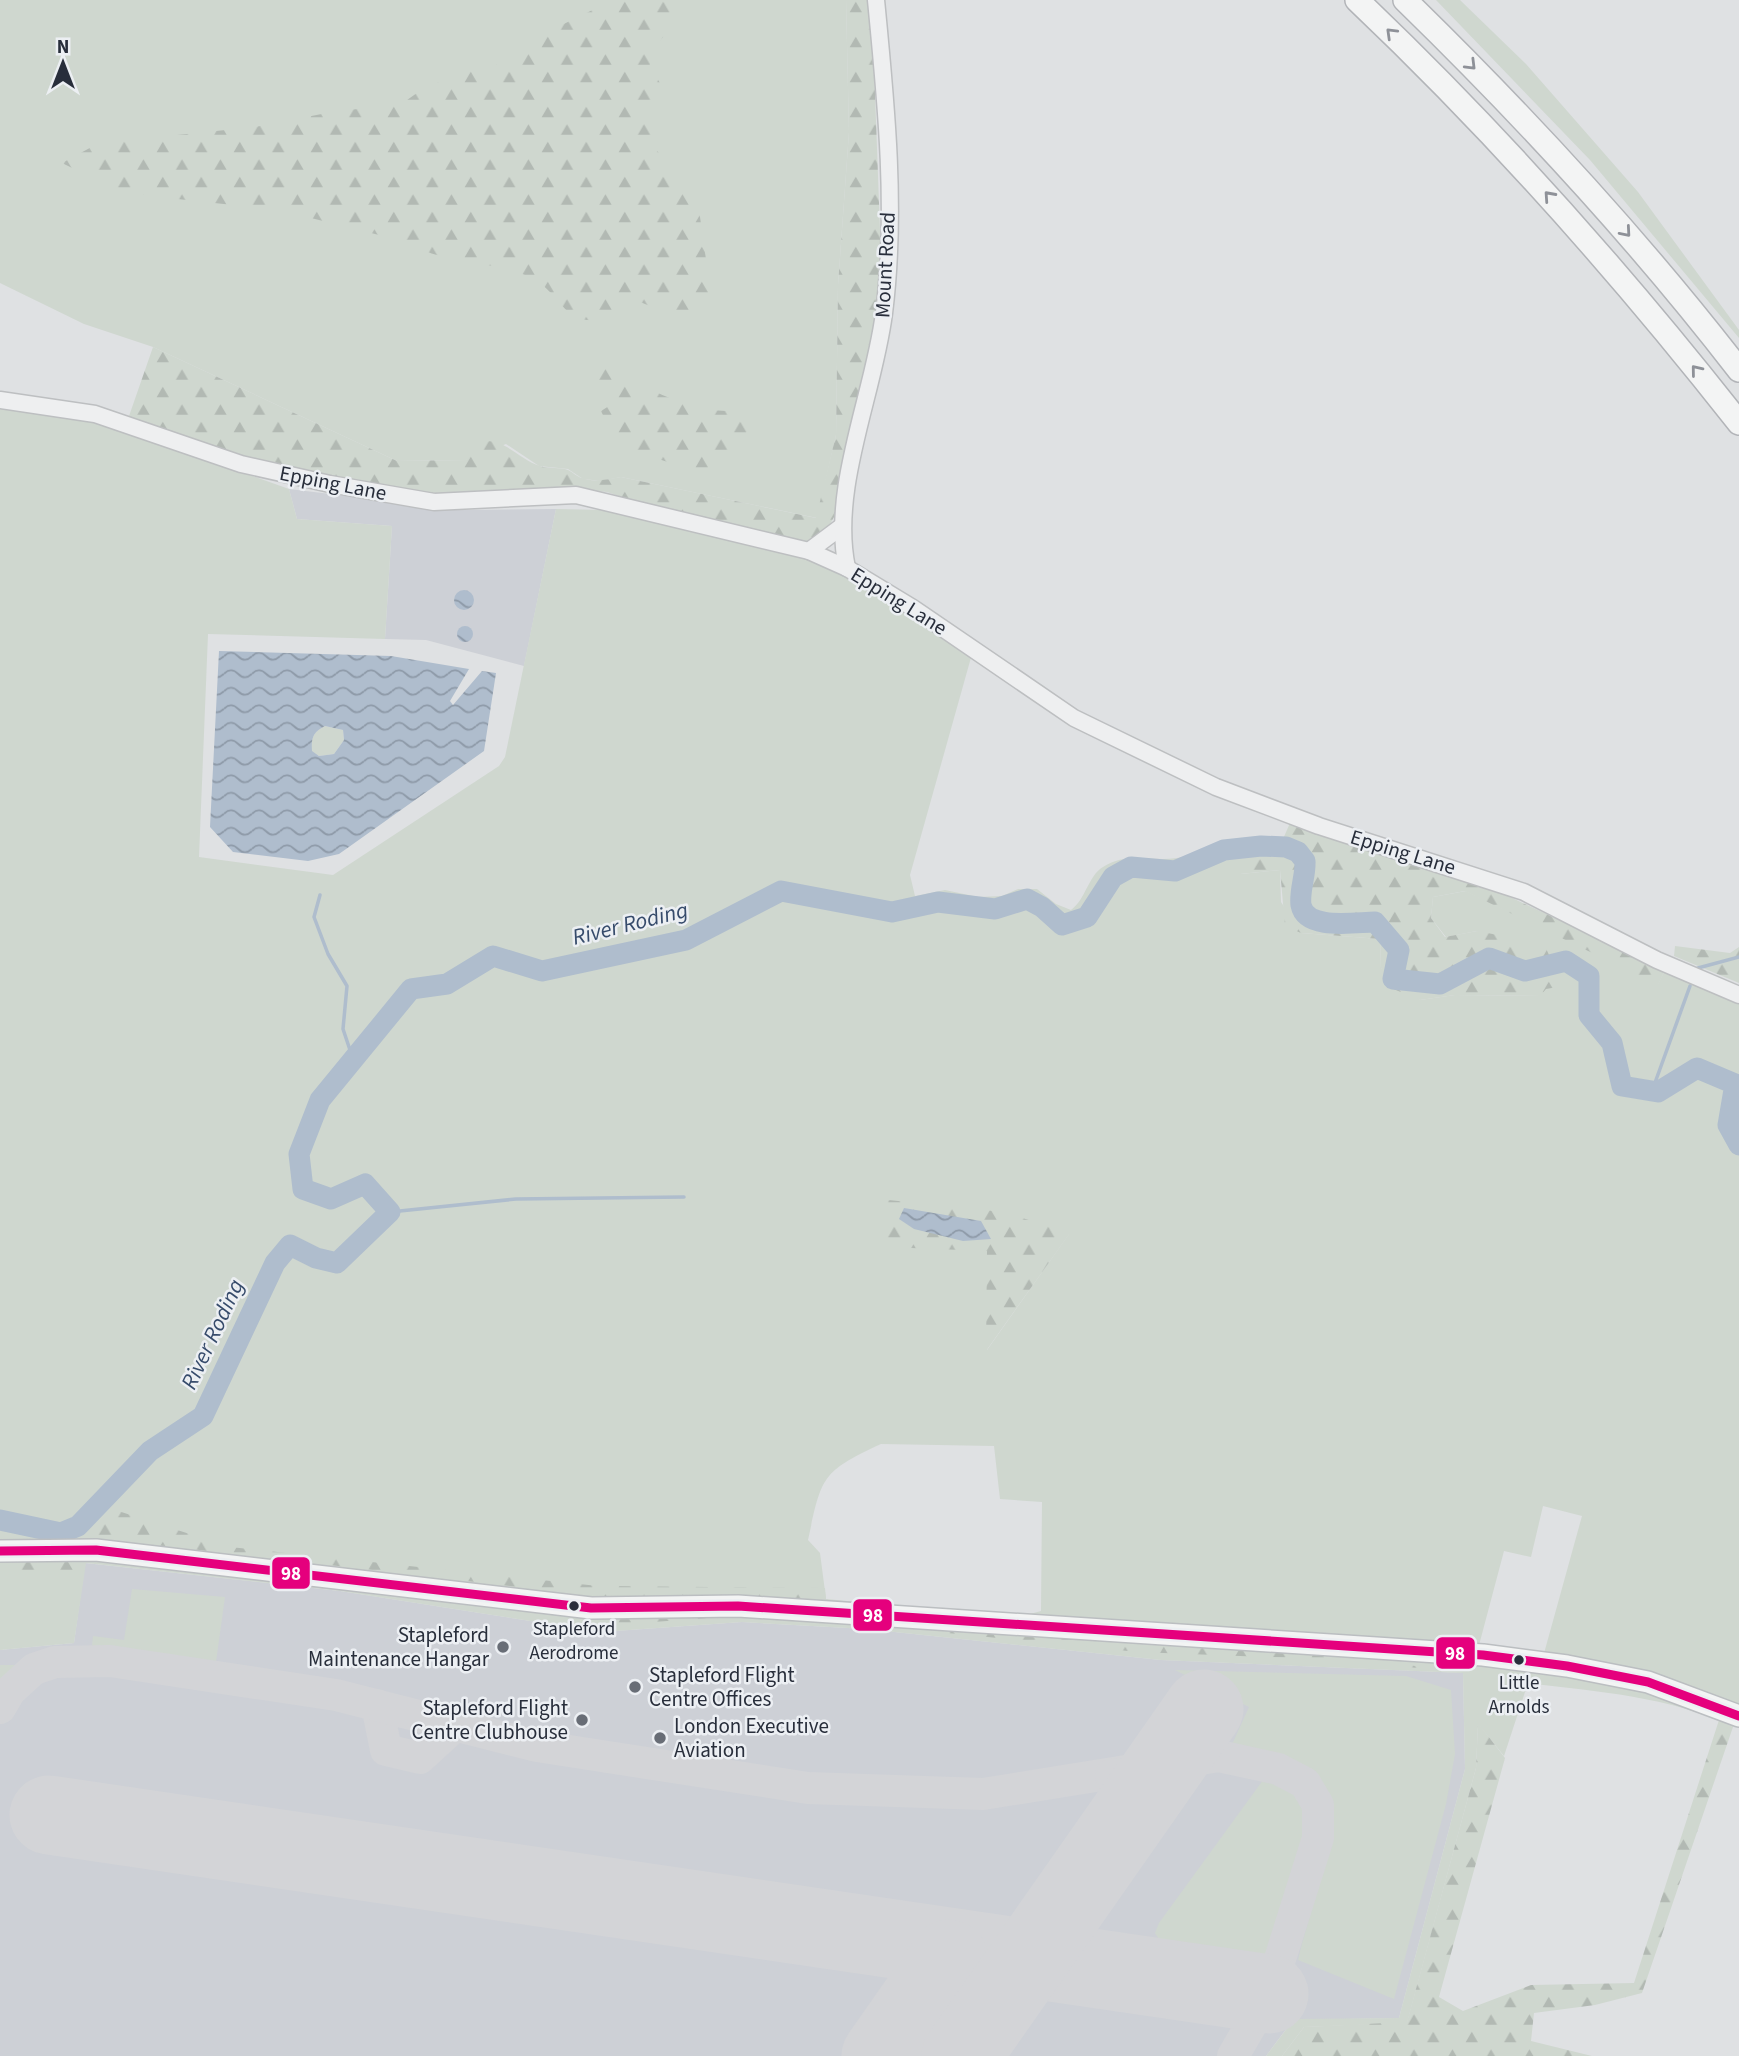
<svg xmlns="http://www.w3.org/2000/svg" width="1739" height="2056" viewBox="0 0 1739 2056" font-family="'Source Sans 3',sans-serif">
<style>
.built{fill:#cdd0d6}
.grass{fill:#cfd7cf;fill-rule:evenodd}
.forest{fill:url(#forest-firs);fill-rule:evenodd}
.water{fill:url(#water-waves);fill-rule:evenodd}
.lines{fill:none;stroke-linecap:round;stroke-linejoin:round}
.stream{stroke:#afbdcd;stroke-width:3.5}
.river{stroke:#afbdcd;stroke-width:21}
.taxiway{stroke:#d3d4d7;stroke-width:32}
.runway{stroke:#d3d4d7;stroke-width:79}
.tertiary-casing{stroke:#bdbfc1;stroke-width:19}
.primary-casing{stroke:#bbbec1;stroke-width:24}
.motorway-casing{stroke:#b2b4b8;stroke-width:26}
.tertiary{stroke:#eeeff0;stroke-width:16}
.primary{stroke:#f3f4f4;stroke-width:21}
.motorway{stroke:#f3f4f4;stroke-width:23}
.bus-1-casing{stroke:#eceff3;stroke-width:14}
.bus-1{stroke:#e5007d;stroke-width:9}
.oneway{stroke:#8e9198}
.bus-dot{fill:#282e3b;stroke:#eceff3;stroke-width:2.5}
.poi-dot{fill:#686d76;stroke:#eceff3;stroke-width:2.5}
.labels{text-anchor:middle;stroke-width:5;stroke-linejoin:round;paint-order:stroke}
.bus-label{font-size:19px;fill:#282e3b;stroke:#eceff3}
.street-label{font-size:21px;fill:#282e3b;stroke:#eceff3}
.poi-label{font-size:21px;fill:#282e3b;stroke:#eceff3;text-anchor:end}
.water-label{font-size:23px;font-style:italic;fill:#364b6b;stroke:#eceff3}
.line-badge{stroke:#eceff3;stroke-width:2.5}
.badge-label{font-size:19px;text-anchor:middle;font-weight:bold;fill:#fff}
</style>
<defs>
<pattern id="forest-firs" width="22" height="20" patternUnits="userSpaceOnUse" patternTransform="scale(1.75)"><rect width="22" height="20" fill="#cfd7cf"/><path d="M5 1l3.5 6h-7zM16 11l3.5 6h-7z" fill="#b2b9b3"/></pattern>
<pattern id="water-waves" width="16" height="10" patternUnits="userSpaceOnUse" patternTransform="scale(1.75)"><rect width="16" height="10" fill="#afbdcd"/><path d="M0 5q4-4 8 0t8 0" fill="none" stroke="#8e9aa8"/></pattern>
</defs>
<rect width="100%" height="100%" fill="#dfe1e3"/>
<g class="built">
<path d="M289 489 463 510 556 509 524 666 426 640 385 639 392 526 297 519Z"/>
<path d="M85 1563 340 1591 601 1632 742 1622 866 1629 1161 1660 1463 1673 1465 1769 1399 2018 1293 2020 1266 2056H0V1650L74 1643Z"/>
</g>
<g class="grass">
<path d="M0 0H846L849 132 838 285 836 435 817 518 621 477 601 481 583 479 568 469 539 466 506 444 466 460 397 461 153 347 84 324 0 283Z"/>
<path d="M1436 0H1460L1526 64 1638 192 1739 330V338L1590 160Z"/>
<path d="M0 404 92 419 289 489 297 519 392 526 385 639 208 634 199 857 333 875 499 766 505 757 556 509 605 510 807 558 834 568 972 654 910 875 915 896 945 890 978 897 1002 896 1018 889H1037L1056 904 1071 910C1086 899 1088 876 1103 867 1128 851 1149 862 1177 858 1200 855 1218 841 1244 840L1241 874 1280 870 1281 902 1301 933 1380 939 1381 968 1420 1000 1455 995 1540 996 1477 931 1446 937 1431 918 1433 897 1466 891 1658 984 1665 970 1739 999V1722L1734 1720 1733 1727C1669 1696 1598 1692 1528 1683L1504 1756 1478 1724 1476 1768 1407 2023 1304 2027 1282 2056H1266L1294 2019 1399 2018 1465 1769 1463 1673 1161 1660 866 1629 742 1622 601 1632 340 1591 86 1563 74 1643 0 1650ZM1069 1233V1234L987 1350V1251ZM881 1444 994 1446 1000 1499 1042 1502 1041 1611 1019 1617 826 1599 820 1553 808 1540C822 1476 821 1472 881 1444ZM1543 1506 1582 1516 1543 1657 1478 1649 1504 1551 1531 1557Z"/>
<path d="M325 726 343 730 344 740 334 754 319 756 311 751C311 738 313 732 325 726Z"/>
<path d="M132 1589 225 1597 216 1662 92 1646 93 1636 124 1640Z"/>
<path d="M0 1665H26L0 1686Z"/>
<path d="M1175 1670 1406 1676 1451 1690 1455 1754 1446 1804 1394 1999 1298 1960C1321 1862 1381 1763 1230 1749L1249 1707Z"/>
<path d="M1266 1776C1301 1787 1312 1801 1312 1839L1273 1959 1160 1941 1155 1933 1159 1923Z"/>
</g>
<g class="forest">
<path d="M685 0 680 19 653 48 650 65 661 85 652 144 689 192 700 217 712 302 705 314 657 309 633 299 618 300 622 318C554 331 570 294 525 275 488 260 441 264 407 242L279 210 159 197 115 189 62 163 99 143 255 127 337 111 400 105 424 88 465 72 493 67 535 38 611 1Z"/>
<path d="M846 0H869L874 66 882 285 834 517C826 532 821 539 804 543L637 502 607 492 576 489 434 497 204 450 128 419 153 347 397 461 466 460C490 418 514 459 540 466 549 469 560 467 568 470 573 472 577 477 582 478 594 483 609 479 621 477L816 518 836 435 838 285 849 132Z"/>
<path d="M606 358C637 387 684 409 726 411L733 401 743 398 749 404 750 420 743 445 724 454 709 476 629 449 615 440 601 411 609 406 612 398 595 379 600 361Z"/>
<path d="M1290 823 1491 888 1665 970 1658 985 1465 891 1433 897 1431 918 1445 937 1477 931 1544 944 1563 986 1546 989 1540 996 1455 995 1420 1000 1391 988 1381 968 1380 939 1301 933 1285 926 1280 870 1240 874 1244 840 1283 839Z"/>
<path d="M1675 946 1730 953 1739 947V983L1674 956Z"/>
<path d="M879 1199 1003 1212 1070 1233 986 1351 987 1251 886 1247ZM899 1219 990 1239 914 1229Z"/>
<path d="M112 1509 230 1547 598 1586 825 1588 826 1599 597 1596 165 1546 44 1539 0 1542V1513L13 1512 59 1524Z"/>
<path d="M84 1559V1570L0 1573V1560Z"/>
<path d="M723 1610 1387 1660 1429 1669 1321 1659 1138 1652 827 1621 737 1616 611 1625 601 1616Z"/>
<path d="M1719 1720 1733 1727 1642 1993 1595 2005 1534 2013 1531 2041 1592 2056H1282L1304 2027 1407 2022 1476 1768 1478 1723 1505 1758 1439 1997 1463 2011 1531 1985 1634 1983Z"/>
</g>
<g class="water">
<circle cx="464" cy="600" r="10"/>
<circle cx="465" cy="634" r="8"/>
<path d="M219 651 391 656 469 669 450 701 453 705 482 671 496 673 484 751 339 854 308 861 233 852 210 827ZM325 726 343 730 344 740 334 754 319 756 312 751C311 738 313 732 325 726Z"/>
<path d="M904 1208 981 1221 991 1239 963 1241 914 1229 899 1219Z"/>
</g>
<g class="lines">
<g class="stream">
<path d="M320 895 314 917 328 954 347 986 343 1029 353 1059"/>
<path d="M1698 968 1739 957"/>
<path d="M1652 1091 1690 986"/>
<path d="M390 1212 516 1199 684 1197"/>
</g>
<path class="river" d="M0 1520 61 1533 78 1526 150 1451 203 1416 275 1263 290 1245 316 1258 337 1263 390 1212 365 1184 331 1199 303 1189 299 1154 320 1100 411 989 447 984 493 956 542 971 686 940 781 891 892 912 938 902 995 909 1027 899 1042 907 1062 925 1087 917 1113 877 1131 867 1175 871 1224 850 1261 846 1286 847 1298 852 1305 861C1306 875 1299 891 1301 905 1306 931 1356 922 1375 922L1399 950 1393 979 1440 984 1489 958 1525 971 1566 961 1589 976V1015L1612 1043 1622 1086 1658 1092 1697 1068 1735 1084 1728 1125 1739 1145"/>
<g class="taxiway">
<path d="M377 1705 386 1750 420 1758 456 1725"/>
<path d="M0 1708 10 1691 34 1669 55 1662 110 1661 336 1695 537 1746 808 1788 983 1794 1219 1756 1278 1769 1305 1783 1318 1805V1838L1269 1994 1233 2056"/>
<path d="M1111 1775 1131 1774 1138 1780 1141 1801"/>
</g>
<g class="runway">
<path d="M49 1815 1269 1994"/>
<path d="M881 2056 949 1959"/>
<path d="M961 2056 1204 1709"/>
</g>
<g class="tertiary-casing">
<g id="tertiary">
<path d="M0 400 95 414 241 464 330 484 434 502 576 495 809 551 847 568 913 608 1074 718 1216 787 1319 826 1524 892 1657 960 1739 995"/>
<path d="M809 551 841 527"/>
<path d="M847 568C830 488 874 394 884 313 897 210 886 102 876 0"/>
</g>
</g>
<g class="primary-casing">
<path id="primary" d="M0 1551 96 1550 591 1608 738 1606 1483 1655 1567 1666 1648 1682 1739 1716"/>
</g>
<g class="motorway-casing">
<g id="motorway">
<path d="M1357 0C1495 131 1621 273 1739 423"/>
<path d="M1405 0C1524 116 1637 238 1739 370"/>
</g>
</g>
<use href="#tertiary" class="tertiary"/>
<use href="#primary" class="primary"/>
<use href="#motorway" class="motorway"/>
<g class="bus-1-casing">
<path id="bus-1" d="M0 1551 96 1550 591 1608 738 1606 1483 1655 1567 1666 1648 1682 1739 1716"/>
</g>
<use href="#bus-1" class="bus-1"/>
</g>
<defs><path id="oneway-chevron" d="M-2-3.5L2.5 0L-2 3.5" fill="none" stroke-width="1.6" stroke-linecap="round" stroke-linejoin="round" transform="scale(1.75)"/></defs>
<g class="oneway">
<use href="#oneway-chevron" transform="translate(1391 33) rotate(-136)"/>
<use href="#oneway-chevron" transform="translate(1471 65) rotate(45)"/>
<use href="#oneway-chevron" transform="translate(1549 196) rotate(-132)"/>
<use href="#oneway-chevron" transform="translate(1626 232) rotate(49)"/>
<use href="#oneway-chevron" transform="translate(1696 370) rotate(-129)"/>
</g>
<g class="bus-dot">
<circle cx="574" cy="1606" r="6"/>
<circle cx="1519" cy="1660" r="6"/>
</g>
<g class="poi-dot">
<circle cx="503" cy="1647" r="7"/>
<circle cx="635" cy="1687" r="7"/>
<circle cx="582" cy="1720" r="7"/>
<circle cx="660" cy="1738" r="7"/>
</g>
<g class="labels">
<g class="bus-label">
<text x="574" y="1635">Stapleford<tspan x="574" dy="24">Aerodrome</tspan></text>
<text x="1519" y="1689">Little<tspan x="1519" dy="24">Arnolds</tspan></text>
</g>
<g class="street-label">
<text transform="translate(885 265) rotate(-87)" y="7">Mount Road</text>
<text transform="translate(333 483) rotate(11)" y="7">Epping Lane</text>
<text transform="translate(899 601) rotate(32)" y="7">Epping Lane</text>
<text transform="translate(1403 852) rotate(17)" y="7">Epping Lane</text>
</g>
<g class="poi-label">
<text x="489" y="1642">Stapleford<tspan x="489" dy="24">Maintenance Hangar</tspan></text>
<text x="649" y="1682" text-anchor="start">Stapleford Flight<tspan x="649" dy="24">Centre Offices</tspan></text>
<text x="568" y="1715">Stapleford Flight<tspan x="568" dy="24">Centre Clubhouse</tspan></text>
<text x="674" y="1733" text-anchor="start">London Executive<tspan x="674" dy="24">Aviation</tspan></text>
</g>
<g class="water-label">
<text transform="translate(630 923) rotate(-14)" y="8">River Roding</text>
<text transform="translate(212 1334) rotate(-65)" y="8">River Roding</text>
</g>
</g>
<g class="line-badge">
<rect x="271" y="1556" width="40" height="34" rx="7" fill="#e5007d"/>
<rect x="852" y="1598" width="41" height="34" rx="7" fill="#e5007d"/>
<rect x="1435" y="1636" width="41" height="34" rx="7" fill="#e5007d"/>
</g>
<g class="badge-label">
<text x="291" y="1580">98</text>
<text x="873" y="1622">98</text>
<text x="1455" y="1660">98</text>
</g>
<g transform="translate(63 63)" stroke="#eceff3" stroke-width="5" paint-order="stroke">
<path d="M0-5L12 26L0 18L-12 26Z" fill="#282e3b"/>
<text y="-10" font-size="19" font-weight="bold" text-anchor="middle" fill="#282e3b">N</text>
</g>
</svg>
